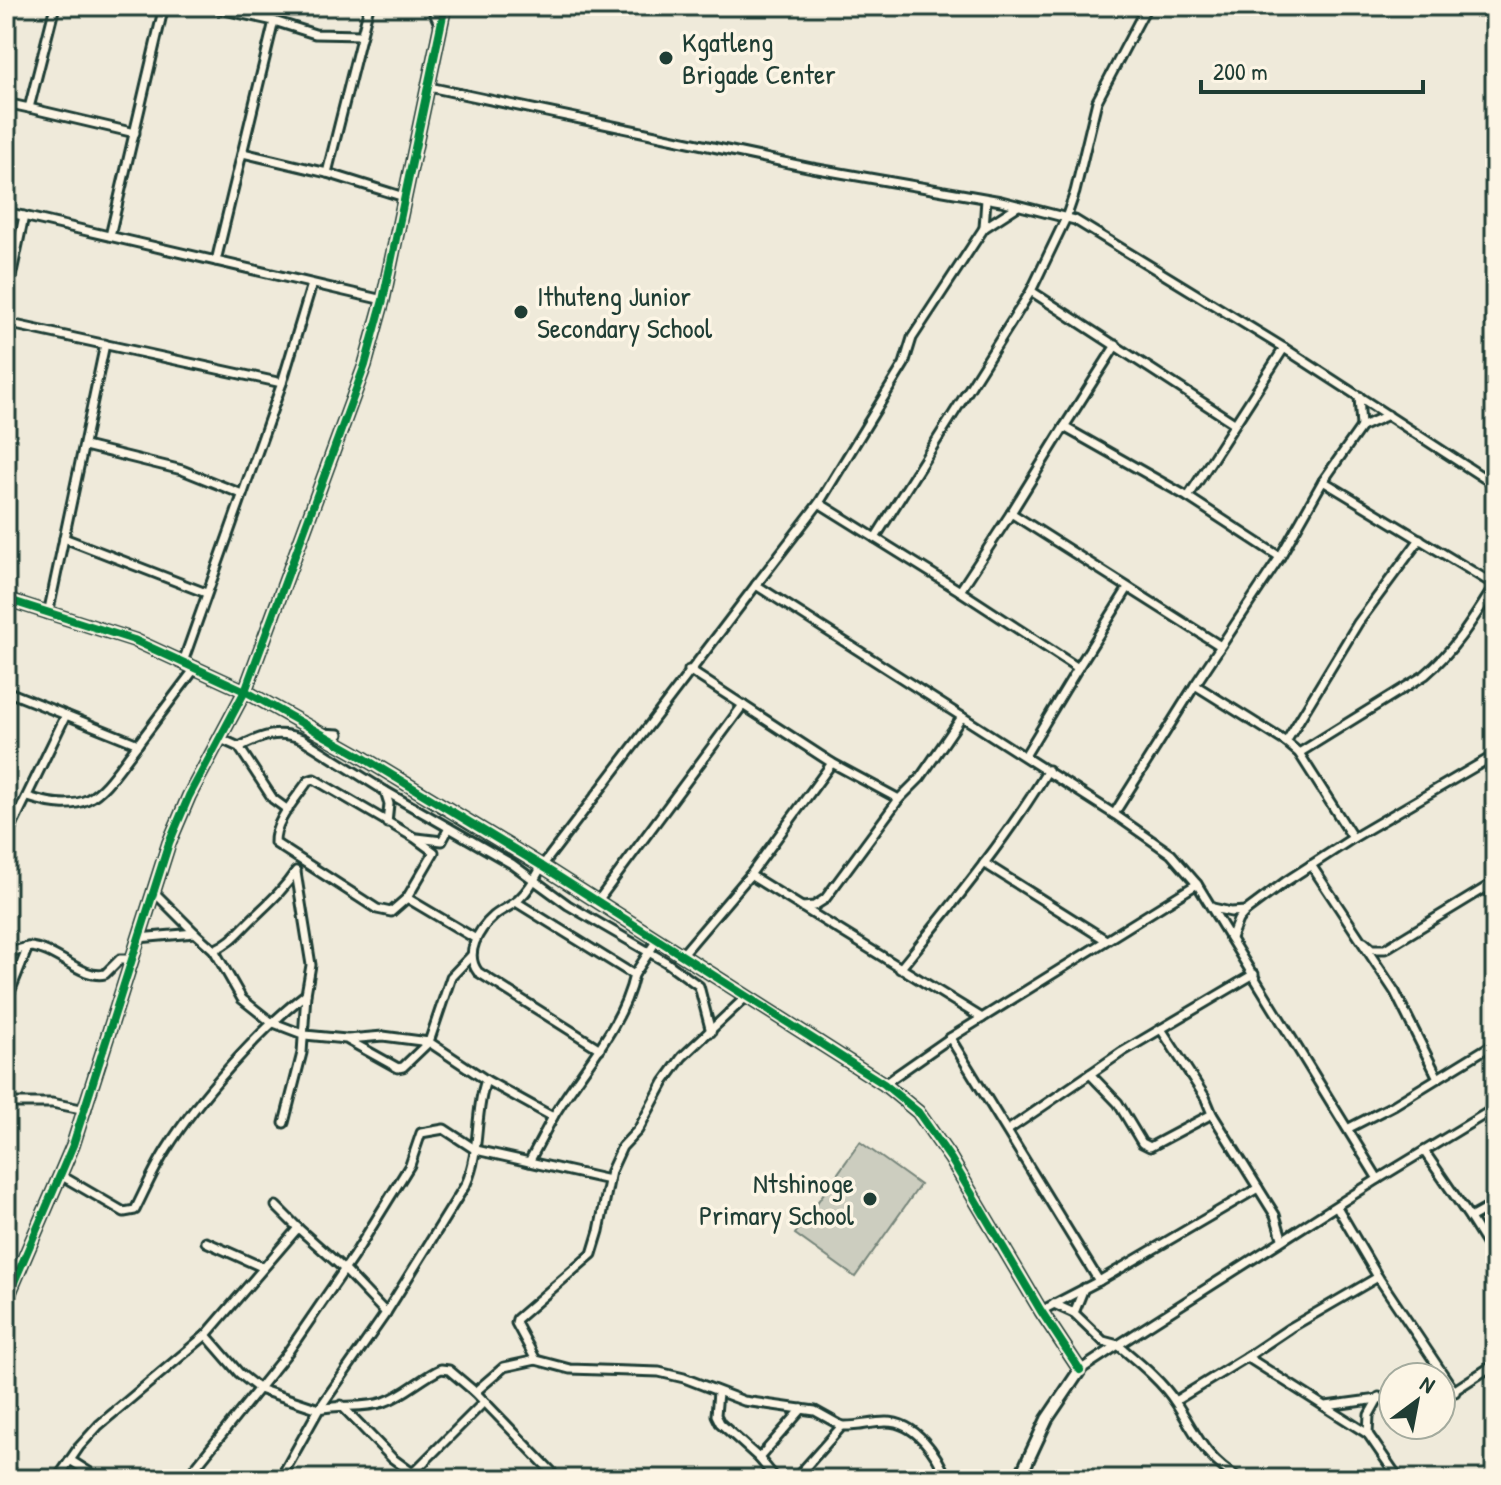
<svg xmlns="http://www.w3.org/2000/svg" width="1501" height="1485" viewBox="0 0 1501 1485" font-family="'Patrick Hand',sans-serif">
<style>
.pitch{fill:#cccdbf;stroke:#76857a;stroke-width:2}
.lines{fill:none;stroke-linecap:round;stroke-linejoin:round}
.street-casing{stroke:#1f3d34;stroke-width:13}
.secondary-casing{stroke:#1f3d34;stroke-width:16}
.street{stroke:#fcf5e5;stroke-width:7}
.secondary{stroke:#fcf5e5;stroke-width:10}
.cycleway-casing{stroke:#fcf5e5;stroke-width:13}
.cycleway{stroke:#00873e;stroke-width:8}
.poi-dot{fill:#1f3d34;stroke:#fcf5e5;stroke-width:3}
.labels{text-anchor:middle;stroke-width:7;stroke-linejoin:round;paint-order:stroke}
.poi-label{font-size:28px;fill:#1f3d34;stroke:#fcf5e5;text-anchor:start}
</style>
<rect width="100%" height="100%" fill="#efeada"/>
<filter id="ink" filterUnits="userSpaceOnUse"><feTurbulence type="fractalNoise" baseFrequency=".0125" numOctaves="2"/><feDisplacementMap in="SourceGraphic" scale="16" xChannelSelector="R" yChannelSelector="G"/><feConvolveMatrix kernelMatrix="1 2 1 2 8 2 1 2 1" color-interpolation-filters="sRGB"/></filter>
<g filter="url(#ink)">
<path class="pitch" d="M860 1142 920 1185 855 1277 795 1234Z"/>
<g class="lines">
<g class="street-casing">
<g id="street">
<path d="M206 6 274 21 216 261"/>
<path d="M431 6 440 26"/>
<path d="M1147 6 1097 101 1075 192 1066 218 1031 291 1234 423"/>
<path d="M274 21 315 34 362 35"/>
<path d="M429 87 812 168 1001 201 1075 220 1284 348 1495 485"/>
<path d="M6 103 29 108 55 6"/>
<path d="M29 108 135 133"/>
<path d="M243 153 327 173 404 197"/>
<path d="M327 173 369 6"/>
<path d="M6 212 383 300"/>
<path d="M984 228 986 199"/>
<path d="M110 236 164 6"/>
<path d="M6 301 24 216"/>
<path d="M6 323 282 383"/>
<path d="M1359 396 1361 427"/>
<path d="M1064 427 1116 345"/>
<path d="M85 446 182 470 242 494"/>
<path d="M1323 481 1495 585"/>
<path d="M1188 497 1284 348"/>
<path d="M819 503 960 591 1011 513 1219 645"/>
<path d="M1011 513 1064 427 1188 497 1280 557"/>
<path d="M64 538 206 593"/>
<path d="M875 538 1031 291"/>
<path d="M756 585 819 503 904 364 912 338 984 228 1018 206"/>
<path d="M960 591 1078 668 1128 588"/>
<path d="M48 614 105 344"/>
<path d="M183 662 282 383 312 284"/>
<path d="M689 670 832 763 899 799 920 778 962 717"/>
<path d="M1195 685 1280 557 1323 481 1361 427 1388 415"/>
<path d="M6 691 66 715"/>
<path d="M321 733 339 734"/>
<path d="M221 739 239 747 273 799 288 810"/>
<path d="M1286 742 1358 623 1420 539"/>
<path d="M239 747C261 736 278 729 302 739L385 791 512 864 568 905 666 962 699 986 711 1032"/>
<path d="M1299 753 1425 675C1455 650 1474 618 1495 585"/>
<path d="M1025 756 1078 668"/>
<path d="M314 779 415 838 434 852 407 898 391 912 377 909 275 843C274 821 296 799 308 781Z"/>
<path d="M385 791 389 804 387 823"/>
<path d="M28 797C93 818 101 791 138 744"/>
<path d="M1114 814 1195 685 1286 742 1299 753 1353 838"/>
<path d="M417 838 442 841 449 828"/>
<path d="M6 839 66 715 138 744 196 667"/>
<path d="M984 863 1106 940"/>
<path d="M1311 865 1395 992 1438 1078"/>
<path d="M750 875 832 763"/>
<path d="M1487 887 1495 901"/>
<path d="M153 891 195 933"/>
<path d="M407 898 476 939"/>
<path d="M516 902 634 975 657 940"/>
<path d="M597 902 743 705"/>
<path d="M802 907 814 906 825 899 899 799"/>
<path d="M1213 908 1231 912 1246 911 1285 882 1353 838 1495 755"/>
<path d="M138 938 195 933 214 950 242 999 271 1022 305 1035 346 1039 398 1068 403 1067 429 1042 486 1080C474 1114 481 1151 466 1184L386 1313 319 1409 259 1389 239 1373 206 1335"/>
<path d="M1231 938 1238 920 1246 911"/>
<path d="M1364 942 1372 949H1385L1495 882"/>
<path d="M214 950C230 943 237 934 249 922 267 904 281 893 296 871"/>
<path d="M6 953 28 947"/>
<path d="M682 955 750 875 982 1018"/>
<path d="M900 969C952 905 1005 841 1048 770"/>
<path d="M6 1002 28 947C55 947 82 980 105 974L120 959H132"/>
<path d="M950 1038 1099 1281 1041 1311"/>
<path d="M348 1039 383 1036 429 1042 451 977 471 956"/>
<path d="M600 1049 478 972C464 954 478 930 494 916 502 909 513 906 520 898 530 889 536 877 542 866L756 585 1114 814 1171 854 1197 884"/>
<path d="M1090 1074 1118 1103 1142 1143 1150 1147 1212 1114 1205 1097 1161 1029"/>
<path d="M486 1080 553 1117"/>
<path d="M884 1084 950 1038 1197 884 1378 1179 1118 1345 1103 1341 1074 1313 1054 1304"/>
<path d="M6 1103H52L86 1110"/>
<path d="M1212 1114 1275 1215 1282 1238"/>
<path d="M284 1123 302 1053 306 994 311 965 296 872"/>
<path d="M1349 1128 1394 1105 1495 1043"/>
<path d="M1008 1130 1122 1052 1254 974"/>
<path d="M1424 1151 1470 1218 1495 1204"/>
<path d="M529 1162C537 1147 545 1132 553 1117 580 1071 622 1029 634 975"/>
<path d="M62 1176 124 1212 135 1210C145 1190 154 1169 166 1150 197 1100 259 1030 306 994"/>
<path d="M1378 1179 1495 1108"/>
<path d="M276 1206 298 1228"/>
<path d="M1337 1207 1378 1277 1455 1392"/>
<path d="M1470 1218 1495 1258"/>
<path d="M206 1242 262 1267"/>
<path d="M1099 1281 1258 1188"/>
<path d="M1074 1313 1084 1288"/>
<path d="M1247 1357 1290 1328 1378 1277"/>
<path d="M536 1360 516 1323 517 1319 592 1254 599 1231 611 1171 622 1147 638 1130 664 1082 682 1057 746 997"/>
<path d="M1080 1370 1118 1345C1138 1362 1162 1381 1176 1403 1197 1435 1204 1458 1240 1479"/>
<path d="M475 1392 504 1367 536 1360 570 1369 659 1372 684 1378 744 1401 815 1411 842 1426"/>
<path d="M718 1392 716 1415 720 1423 759 1458 776 1479"/>
<path d="M1441 1399 1495 1364"/>
<path d="M1175 1401 1247 1357 1368 1434 1399 1479"/>
<path d="M341 1405 392 1458 411 1472 415 1471 483 1403"/>
<path d="M1326 1406 1393 1397"/>
<path d="M1368 1434 1369 1415 1379 1397"/>
<path d="M759 1458 802 1409"/>
<path d="M70 1460 100 1479"/>
<path d="M57 1479 79 1447 99 1425 206 1335 298 1228 344 1269 386 1313"/>
<path d="M186 1479 288 1352 353 1257 410 1165 421 1133 444 1129 476 1150 609 1180"/>
<path d="M280 1479 319 1409C340 1404 363 1409 384 1402 405 1395 421 1378 441 1369L449 1370 475 1392 551 1471 555 1479"/>
<path d="M795 1479 842 1426C857 1427 871 1422 886 1422 916 1422 937 1454 947 1479"/>
</g>
</g>
<g class="secondary-casing">
<g id="secondary">
<path d="M6 599 134 640 245 691 357 754 542 866 884 1084 918 1112 951 1159 1041 1311 1080 1370 1047 1419 1019 1479"/>
<path d="M6 1301 73 1145 169 843 189 796 245 691 365 365 383 300 445 6"/>
</g>
</g>
<use href="#street" class="street"/>
<use href="#secondary" class="secondary"/>
<g class="cycleway-casing">
<g id="cycleway">
<path d="M6 599 134 640 245 691 357 754 542 866 884 1084 918 1112 951 1159 1041 1311 1080 1370"/>
<path d="M6 1301 73 1145 169 843 189 796 245 691 365 365 383 300 445 6"/>
</g>
</g>
<use href="#cycleway" class="cycleway"/>
</g>
</g>
<g class="poi-dot">
<circle cx="666" cy="58" r="8"/>
<circle cx="521" cy="312" r="8"/>
<circle cx="870" cy="1199" r="8"/>
</g>
<g class="labels">
<g class="poi-label">
<text x="682" y="52">Kgatleng<tspan x="682" dy="32">Brigade Center</tspan></text>
<text x="537" y="306">Ithuteng Junior<tspan x="537" dy="32">Secondary School</tspan></text>
<text x="854" y="1193" text-anchor="end">Ntshinoge<tspan x="854" dy="32">Primary School</tspan></text>
</g>
</g>
<rect width="1501" height="1485" fill="none" stroke="#fcf5e5" stroke-width="32"/>
<rect x="16" y="16" width="1469" height="1453" fill="none" stroke="#1f3d34" stroke-width="3" filter="url(#ink)"/>
<g transform="translate(1417 1401) rotate(32)"><circle r="38" fill="#fcf5e5" stroke="#a4ab9e" stroke-width="2"/>
<path d="M0-6L14 30L0 20L-14 30Z" fill="#1f3d34"/>
<text y="-12" font-size="22" font-weight="bold" text-anchor="middle" fill="#1f3d34">N</text>
</g>
<path d="M1201 80v12h222v-12" fill="none" stroke="#1f3d34" stroke-width="4"/>
<text x="1213" y="80" font-size="24" fill="#1f3d34" stroke="#fcf5e5" stroke-width="6" paint-order="stroke">200 m</text>
</svg>
